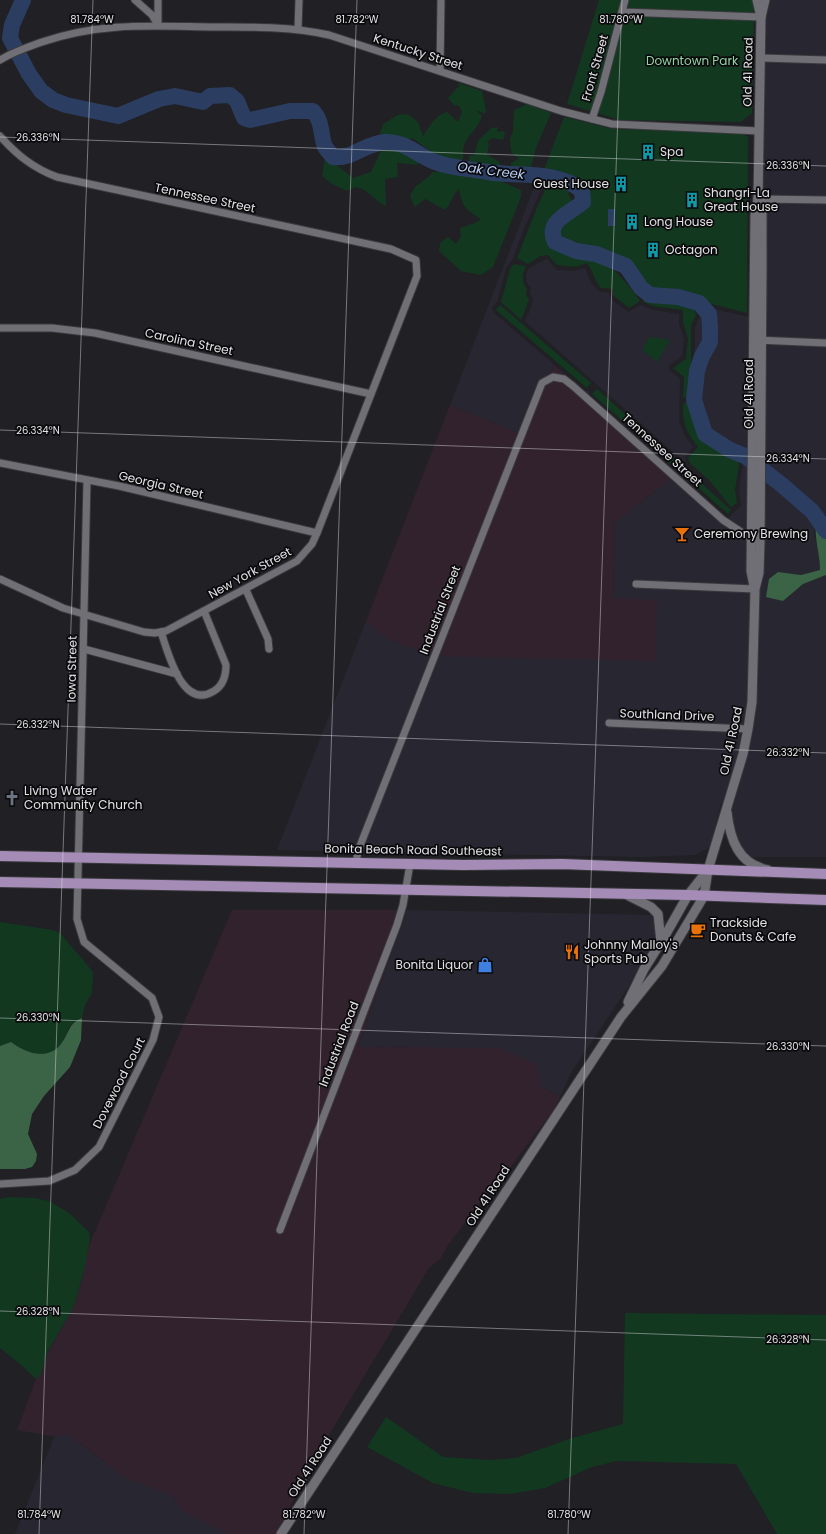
<svg xmlns="http://www.w3.org/2000/svg" width="826" height="1534" viewBox="0 0 826 1534" font-family="Poppins,sans-serif">
<style>
.built{fill:#282731}
.industrial{fill:#32222d}
.green{fill:#133820}
.forest{fill:#3b6446}
.water{fill:#2b3e62}
.lines{fill:none;stroke-linecap:round;stroke-linejoin:round}
.river{stroke:#2b3e62;stroke-width:16}
.minor-casing{stroke:#3a3a3e;stroke-width:9}
.tertiary-casing{stroke:#3a3a3e;stroke-width:11}
.primary-casing{stroke:#3a3a3e;stroke-width:12}
.minor{stroke:#706f75;stroke-width:7}
.tertiary{stroke:#706f75;stroke-width:9}
.primary{stroke:#a48cb7;stroke-width:10}
.ticks{fill:none;stroke:#e3e3e6;stroke-width:1;stroke-opacity:0.45}
.labels{text-anchor:middle;stroke-width:3.5;stroke-linejoin:round;paint-order:stroke}
.street-label{font-size:12px;fill:#e3e3e6;stroke:#0a0a0c}
.park-label{font-size:12px;fill:#92d5a4;stroke:#0a0a0c}
.poi-label{font-size:12px;fill:#e3e3e6;stroke:#0a0a0c;text-anchor:start}
.water-label{font-size:13px;font-style:italic;fill:#b8cdf3;stroke:#0a0a0c}
.ticks-label{font-size:10px;text-anchor:middle;fill:#e3e3e6;stroke:#0a0a0c;stroke-width:3.5;stroke-linejoin:round;paint-order:stroke}
</style>
<rect width="100%" height="100%" fill="#202025"/>
<g class="built">
<path d="M770 0H826V520L816 522 814 534 819 550 820 570 801 575 778 572 767 596 783 601 803 584 826 575V857H750L738 842 734 830 731 808 747 756 753 730 756 702 759 593 763 573 767 272 766 214 763 195V131L766 21Z"/>
<path d="M538 177 540 179V192L521 236 513 259 506 268 497 302 492 308 493 312 585 391H589L590 398 728 518 741 505 739 490 744 457 742 454 710 436 703 424 696 403 691 398 694 394 695 327 700 315 697 305 749 317 746 571 750 593 747 701 738 752 723 803 721 804 710 847 695 855 641 857 277 850 366 621 388 639 432 656 613 598 615 525 613 524 673 477 554 365 521 434 450 405Z"/>
<path d="M547 259 557 270 574 271 585 268 591 283 598 291 609 293 611 299 628 312 641 305 653 310 679 314V324L684 340 682 356 671 364 669 367 670 371 680 379 679 421 685 436 693 447 685 457 686 463 525 321 531 308 533 299 530 293 531 288 527 282 526 275 529 268Z"/>
<path d="M407 910 652 915 657 939 629 986 572 1071 560 1097 540 1086 499 1049 358 1047Z"/>
<path d="M55 1435H69L123 1476 173 1496 180 1508 191 1516 227 1534H15Z"/>
</g>
<g class="industrial">
<path d="M554 365 673 477 613 524 615 525 613 598 657 600 656 661 432 656 388 639 366 621 450 405 521 434Z"/>
<path d="M232 910H407L358 1047 499 1048 536 1064 540 1086 560 1097 553 1111 499 1182 489 1191 448 1245 441 1258 429 1268 311 1465 276 1534H227L191 1516 180 1508 173 1496 123 1476 69 1435 50 1436 17 1430 36 1379 41 1374 48 1352 72 1310 82 1281 88 1248Z"/>
</g>
<g class="green">
<path d="M599 0H754L752 113 741 122 620 120 567 104Z"/>
<path d="M458 83 482 91 486 110 485 114 476 110 482 116C479 127 470 133 465 143 461 151 466 158 460 164L436 155 412 138 406 140H383L380 133 383 124 398 115 403 114 409 115 418 122 423 136C430 126 434 116 447 112L458 122 462 112 459 106 454 105 448 98 459 86Z"/>
<path d="M527 104 551 113 536 148 531 167 510 171 511 163 519 158 513 155 511 150 510 139 513 131 514 110Z"/>
<path d="M564 117 613 129 741 133 748 137 747 313 677 295 652 293 627 262 595 250 575 248 556 240 555 227 585 203C584 199 585 194 583 190 579 176 554 177 542 175Z"/>
<path d="M498 127 497 132 503 131 505 132 503 140 493 138 487 142 489 144 487 155 498 161 504 169 501 170 492 167 487 168 479 163 473 167 469 164V156L472 154 474 156 478 141 491 128Z"/>
<path d="M386 145C399 144 409 150 419 159L418 165 397 163 398 177 385 179 386 206C373 200 371 191 356 187L347 191 332 184 322 176 325 156 353 178 371 172 381 150Z"/>
<path d="M447 171 474 176 492 177 521 190V197L493 267 481 275 461 271 439 251 440 243 448 237 456 244 461 236 460 228 475 223 481 219C466 210 462 207 459 189 452 195 452 203 445 210L425 199 415 207 410 197C415 182 423 184 433 172Z"/>
<path d="M544 181 555 182 566 186 572 202 570 209 552 220 549 239C556 244 565 252 573 252 580 253 586 252 592 253 603 256 634 290 640 301L629 308 613 295V289L601 288C594 280 593 271 587 263L575 267 557 265 548 255 540 256 528 264 517 258 538 205 544 193Z"/>
<path d="M514 264 526 266C522 275 521 281 527 289L526 295 529 300 521 320 501 302 510 269Z"/>
<path d="M642 297 666 299 693 306 696 315 691 326V393L683 398 684 377 673 368 686 359 688 339 683 322V310L653 306 643 302Z"/>
<path d="M500 305 591 383 587 388 496 310Z"/>
<path d="M649 337 670 340 657 362 642 350Z"/>
<path d="M597 389 731 510 728 514 592 394Z"/>
<path d="M688 402C699 409 698 428 707 439 712 446 732 453 740 458L735 490 737 503 731 507 709 480 690 463 688 458 698 447C686 431 682 423 683 403Z"/>
<path d="M0 922 53 930 60 933 93 972 92 993 85 1005 82 1018C66 1023 69 1033 61 1044 48 1061 25 1053 11 1042L0 1046Z"/>
<path d="M9 1197 34 1198 49 1201 69 1213 89 1232 90 1239 85 1267 77 1296 72 1310 48 1351 41 1374 36 1379 20 1364 0 1348V1199Z"/>
<path d="M625 1313 826 1315V1534H777L736 1464 617 1461 592 1467 545 1488 511 1494 473 1493 433 1483 367 1447 386 1417 443 1457 490 1460 516 1458 572 1438 623 1424Z"/>
</g>
<g class="forest">
<path d="M826 520V575L803 584 783 601 766 597 769 579 778 572 801 575 820 570C820 553 814 538 816 522Z"/>
<path d="M82 1018 81 1040 70 1067 44 1096 32 1114 28 1134 37 1154 36 1161 32 1167 25 1169H0V1046L11 1042C25 1053 48 1061 61 1044 69 1034 68 1023 82 1018Z"/>
</g>
<rect class="water" x="608" y="209" width="7" height="17"/>
<g class="lines">
<path class="river" d="M23 0 12 25 10 38 29 74 41 91 53 100 66 105 118 116 159 99 175 96 203 102 210 96 230 95 237 101 244 118 250 120 290 111H313C323 122 320 134 325 147 327 150 331 154 333 157 354 159 365 143 385 142 405 141 417 155 435 162 451 168 471 169 488 172 516 177 560 170 582 191L583 202C569 214 545 221 555 242L576 251 596 254 626 266 641 288 650 295 678 297 699 303 709 314 710 327V342L702 356 697 371 694 400 705 434 730 450 745 456 782 485 812 511 826 531"/>
<g class="minor-casing">
<g id="minor">
<path d="M135 0 152 15 158 25"/>
<path d="M622 12 761 17"/>
<path d="M158 25V0"/>
<path d="M298 29 299 0"/>
<path d="M761 58 826 60"/>
<path d="M0 60C13 52 28 47 42 42 101 22 150 26 211 27 250 27 290 26 329 35L561 111 612 124 759 131"/>
<path d="M440 71 441 0"/>
<path d="M592 119 601 92 625 0"/>
<path d="M0 136C17 155 33 168 57 177L391 249 416 260 417 276 317 533 312 544 297 561 166 631 155 633 144 632 63 608 0 579"/>
<path d="M758 199 826 200"/>
<path d="M0 328H52L95 333 371 394"/>
<path d="M758 340 826 343"/>
<path d="M0 463 119 486 317 533"/>
<path d="M636 584 755 589"/>
<path d="M246 590 268 639 269 649"/>
<path d="M161 632C168 652 182 711 214 691 224 685 226 675 226 665L204 611"/>
<path d="M84 649 177 674"/>
<path d="M609 723 748 729"/>
<path d="M356 863 358 851 542 383 553 377 564 379 573 386 723 520 752 539"/>
<path d="M0 1184 49 1181 75 1170 99 1147 153 1040 159 1017 152 998 84 942 77 919 87 481"/>
<path d="M280 1230 397 925 403 905 410 864"/>
</g>
</g>
<g class="tertiary-casing">
<g id="tertiary">
<path d="M757 0 761 17"/>
<path d="M754 586 751 571 755 215 758 199 761 17 765 0"/>
<path d="M727 812C730 839 738 864 768 870"/>
<path d="M627 895 651 907 658 914 661 942 644 969 628 1002"/>
<path d="M662 941 688 895 707 871"/>
<path d="M281 1534 621 1017 662 966 704 896 708 870 743 754 748 729 752 702 755 589 759 573 760 542 762 272V214L758 199"/>
</g>
</g>
<g class="primary-casing">
<g id="primary">
<path d="M0 856 463 865 562 864 826 874"/>
<path d="M0 882 688 895 826 900"/>
</g>
</g>
<use href="#minor" class="minor"/>
<use href="#tertiary" class="tertiary"/>
<use href="#primary" class="primary"/>
</g>
<path class="ticks" d="M0 137 826 166M0 430 826 459M0 724 826 753M0 1018 826 1046M0 1311 826 1340M39 1534 93 0M304 1534 357 0M568 1534 622 0"/>
<defs>
<g id="building-bare" transform="scale(1.2)"><path d="M-4-6H4V6H1V3H-1V6H-4ZM-2.5-4.3h1.7v1.8h-1.7ZM.8-4.3h1.7v1.8H.8ZM-2.5-1h1.7V.8h-1.7ZM.8-1h1.7V.8H.8Z" fill="#0f9aa8" stroke="#0a0a0c" stroke-width="2.5" paint-order="stroke"/></g>
<g id="bar-bare" transform="scale(1.2)"><path d="M-6-5H6L.8 .8V4.5H3.5V6h-7V4.5H-.8V.8Z" fill="#e8710a" stroke="#0a0a0c" stroke-width="2.5" paint-order="stroke"/></g>
<g id="church-bare" transform="scale(1.2)"><path d="M-1.2-6h2.4v3.5h3.3v2.4h-3.3V6h-2.4V-.1h-3.3v-2.4h3.3Z" fill="#6b7280" stroke="#0a0a0c" stroke-width="2.5" paint-order="stroke"/></g>
<g id="cafe-bare" transform="scale(1.2)"><path d="M-5.5-4.5H6V0H3Q3 3.5 0 3.5H-2.5Q-5.5 3.5-5.5 0ZM3-3.2v2h1.7v-2ZM-6 4.5H4V6H-6Z" fill="#e8710a" stroke="#0a0a0c" stroke-width="2.5" paint-order="stroke"/></g>
<g id="restaurant-bare" transform="scale(1.2)"><path d="M-5-6h1v4h1v-4h1v4h1v-4h1v5L-1.5 .5V6h-2V.5L-5-1ZM5-6V6H3V1.5H1.5Q1.5-4 5-6Z" fill="#e8710a" stroke="#0a0a0c" stroke-width="2.5" paint-order="stroke"/></g>
<g id="shop-bare" transform="scale(1.2)"><path d="M-5-2.5h2.3a2.7 3.5 0 0 1 5.4 0H5L5.5 6h-11ZM-1.5-2.5h3a1.5 2.3 0 0 0-3 0Z" fill="#3f7fe0" stroke="#0a0a0c" stroke-width="2.5" paint-order="stroke"/></g>
</defs>
<g fill-rule="evenodd">
<use href="#building-bare" x="648" y="152"/>
<use href="#building-bare" x="621" y="184"/>
<use href="#building-bare" x="692" y="200"/>
<use href="#building-bare" x="632" y="222"/>
<use href="#building-bare" x="653" y="250"/>
<use href="#bar-bare" x="682" y="534"/>
<use href="#church-bare" x="12" y="798"/>
<use href="#cafe-bare" x="698" y="930"/>
<use href="#restaurant-bare" x="572" y="952"/>
<use href="#shop-bare" x="485" y="965"/>
</g>
<g class="labels">
<g class="street-label">
<text transform="translate(418 52) rotate(18)" y="4">Kentucky Street</text>
<text transform="translate(595 68) rotate(-74)" y="4">Front Street</text>
<text transform="translate(748 72) rotate(-89)" y="4">Old 41 Road</text>
<text transform="translate(205 198) rotate(12)" y="4">Tennessee Street</text>
<text transform="translate(189 342) rotate(12)" y="4">Carolina Street</text>
<text transform="translate(749 394) rotate(-90)" y="4">Old 41 Road</text>
<text transform="translate(662 450) rotate(42)" y="4">Tennessee Street</text>
<text transform="translate(161 485) rotate(13)" y="4">Georgia Street</text>
<text transform="translate(250 573) rotate(-29)" y="4">New York Street</text>
<text transform="translate(440 610) rotate(-69)" y="4">Industrial Street</text>
<text transform="translate(72 669) rotate(-89)" y="4">Iowa Street</text>
<text transform="translate(667 715) rotate(2)" y="4">Southland Drive</text>
<text transform="translate(731 741) rotate(-78)" y="4">Old 41 Road</text>
<text transform="translate(413 850) rotate(1)" y="4">Bonita Beach Road Southeast</text>
<text transform="translate(339 1044) rotate(-69)" y="4">Industrial Road</text>
<text transform="translate(119 1083) rotate(-63)" y="4">Dovewood Court</text>
<text transform="translate(488 1196) rotate(-57)" y="4">Old 41 Road</text>
<text transform="translate(310 1467) rotate(-57)" y="4">Old 41 Road</text>
</g>
<g class="park-label">
<text x="692" y="65">Downtown Park</text>
</g>
<g class="poi-label">
<text x="660" y="156">Spa</text>
<text x="609" y="188" text-anchor="end">Guest House</text>
<text x="704" y="197">Shangri-La<tspan x="704" dy="14">Great House</tspan></text>
<text x="644" y="226">Long House</text>
<text x="665" y="254">Octagon</text>
<text x="694" y="538">Ceremony Brewing</text>
<text x="24" y="795">Living Water<tspan x="24" dy="14">Community Church</tspan></text>
<text x="710" y="927">Trackside<tspan x="710" dy="14">Donuts &amp; Cafe</tspan></text>
<text x="584" y="949">Johnny Malloy's<tspan x="584" dy="14">Sports Pub</tspan></text>
<text x="473" y="969" text-anchor="end">Bonita Liquor</text>
</g>
<g class="water-label">
<text transform="translate(491 170) rotate(7)" y="5">Oak Creek</text>
</g>
</g>
<g class="ticks-label">
<text x="92" y="23">81.784°W</text>
<text x="357" y="23">81.782°W</text>
<text x="621" y="23">81.780°W</text>
<text x="38" y="141">26.336°N</text>
<text x="788" y="169">26.336°N</text>
<text x="38" y="434">26.334°N</text>
<text x="788" y="462">26.334°N</text>
<text x="38" y="728">26.332°N</text>
<text x="788" y="756">26.332°N</text>
<text x="38" y="1021">26.330°N</text>
<text x="788" y="1050">26.330°N</text>
<text x="38" y="1315">26.328°N</text>
<text x="788" y="1343">26.328°N</text>
<text x="39" y="1518">81.784°W</text>
<text x="304" y="1518">81.782°W</text>
<text x="569" y="1518">81.780°W</text>
</g>
</svg>
